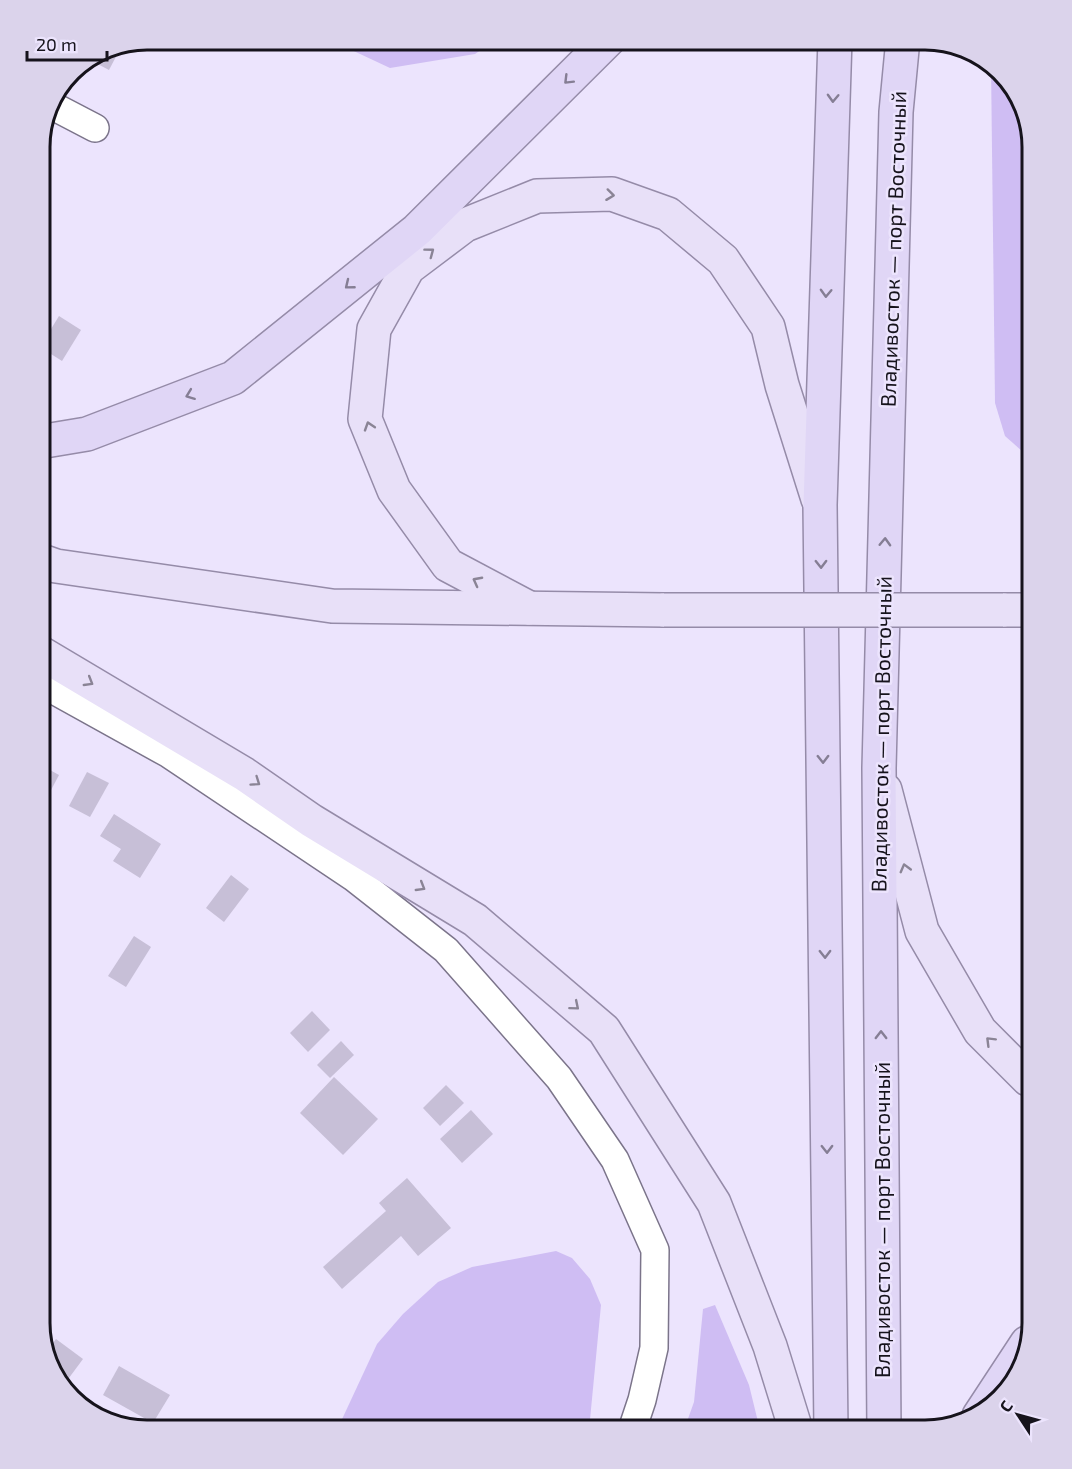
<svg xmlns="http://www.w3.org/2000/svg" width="1072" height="1469" viewBox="0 0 1072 1469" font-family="'Exo 2',sans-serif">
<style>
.green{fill:#cfbdf3}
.building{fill:#c7bfd7}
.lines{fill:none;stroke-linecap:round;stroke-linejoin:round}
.minor-casing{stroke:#7b748a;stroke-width:30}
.primary-casing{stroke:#958ba8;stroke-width:36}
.trunk-casing{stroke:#958ba8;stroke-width:36}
.minor{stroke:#fff;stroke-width:27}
.primary{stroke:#e8e0f8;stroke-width:33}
.trunk{stroke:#e0d6f6;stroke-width:33}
.primary-bridge-casing{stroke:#958ba8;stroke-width:36;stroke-linecap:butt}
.primary-bridge{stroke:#e8e0f8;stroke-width:33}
.oneway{stroke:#857e94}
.oneway2{stroke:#8a8495}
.labels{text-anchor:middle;stroke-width:5;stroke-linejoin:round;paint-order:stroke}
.street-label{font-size:21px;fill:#16131c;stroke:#ece4fd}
.rim{fill:none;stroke:#16131c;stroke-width:3}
</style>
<rect width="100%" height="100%" fill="#ece4fd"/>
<g class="green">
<path d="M335 39H497L475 54 390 68 343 46Z"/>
<path d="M991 65 1018 93 1033 147V461L1005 436 995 403Z"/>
<path d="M556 1251 572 1258 590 1279 601 1305 589 1430H337L377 1344 403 1314 438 1282 472 1267Z"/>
<path d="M715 1305 749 1385 760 1430H684L694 1402 703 1309Z"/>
</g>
<g class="building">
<path d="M120 49 109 70 90 60Z"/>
<path d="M59 316 81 330 62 361 40 347Z"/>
<path d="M39 764 59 775 42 807 39 805Z"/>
<path d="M87 772 109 783 90 817 69 806Z"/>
<path d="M114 814 161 844 140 878 113 861 121 849 100 836Z"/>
<path d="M231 875 249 889 224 922 206 908Z"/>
<path d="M134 936 151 947 126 987 108 976Z"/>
<path d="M312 1011 330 1030 308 1052 290 1033Z"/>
<path d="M341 1041 354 1055 330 1078 317 1065Z"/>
<path d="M334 1077 378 1119 343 1155 300 1113Z"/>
<path d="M446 1085 464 1103 440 1126 423 1108Z"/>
<path d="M471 1110 493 1134 462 1163 440 1139Z"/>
<path d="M407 1178 451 1228 418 1256 401 1236 342 1289 323 1267 386 1211 379 1203Z"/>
<path d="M56 1339 83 1359 63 1386 54 1376 47 1351Z"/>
<path d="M119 1366 170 1395 153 1423 103 1395Z"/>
</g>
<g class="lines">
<g class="minor-casing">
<g id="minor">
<path d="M49 104 95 128"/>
<path d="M39 682 169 754 353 877 446 950 559 1078 615 1160 655 1250 654 1348 642 1400 632 1430"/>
</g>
</g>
<g class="primary-casing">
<g id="primary">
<path d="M39 560 56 566 332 606 664 610"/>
<path d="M529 608 448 565 394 490 365 419 374 329 408 268 465 225 537 196 612 194 668 214 723 260 768 327 782 385 818 499"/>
<path d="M1003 610H1033"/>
<path d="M39 652 244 774 312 821 475 920 604 1030 714 1203 770 1346 796 1430"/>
<path d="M885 790 922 931 980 1031 1028 1079 1033 1081"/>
</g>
</g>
<g class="trunk-casing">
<g id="trunk">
<path d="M39 442 87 434 233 378 417 230 609 39"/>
<path d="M979 1416 1027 1343"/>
<path d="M831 1430 820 505 835 39"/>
<path d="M884 1430 879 768 896 112 903 39"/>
</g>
</g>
<use href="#minor" class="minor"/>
<use href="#primary" class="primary"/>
<use href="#trunk" class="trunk"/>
<g class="primary-bridge-casing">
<path id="primary-bridge" d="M664 610H1003"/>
</g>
<use href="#primary-bridge" class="primary-bridge"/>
</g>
<defs><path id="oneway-chevron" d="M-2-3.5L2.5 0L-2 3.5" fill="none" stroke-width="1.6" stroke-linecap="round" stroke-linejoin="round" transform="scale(1.5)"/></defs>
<g class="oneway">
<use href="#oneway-chevron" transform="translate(568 80) rotate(135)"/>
<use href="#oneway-chevron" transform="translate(833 98) rotate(92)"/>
<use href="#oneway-chevron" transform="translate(349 285) rotate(141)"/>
<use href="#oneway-chevron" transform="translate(826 293) rotate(92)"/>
<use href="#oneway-chevron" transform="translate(190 395) rotate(159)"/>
<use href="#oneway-chevron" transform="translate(885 542) rotate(-88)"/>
<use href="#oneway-chevron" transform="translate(821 564) rotate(89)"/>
<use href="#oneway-chevron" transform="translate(823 759) rotate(89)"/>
<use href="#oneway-chevron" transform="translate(825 954) rotate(89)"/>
<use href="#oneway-chevron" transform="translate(881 1035) rotate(-90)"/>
<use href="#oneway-chevron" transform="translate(827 1149) rotate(89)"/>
</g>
<g class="oneway2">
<use href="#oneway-chevron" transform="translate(610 195) rotate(7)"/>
<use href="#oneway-chevron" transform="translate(430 252) rotate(-37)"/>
<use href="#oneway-chevron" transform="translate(369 426) rotate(-108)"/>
<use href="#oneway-chevron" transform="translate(477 581) rotate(-152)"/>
<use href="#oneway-chevron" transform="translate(89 682) rotate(31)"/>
<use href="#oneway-chevron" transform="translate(256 782) rotate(35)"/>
<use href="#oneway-chevron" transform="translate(905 868) rotate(-105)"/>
<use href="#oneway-chevron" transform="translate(421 887) rotate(31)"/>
<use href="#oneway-chevron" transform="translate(575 1006) rotate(40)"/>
<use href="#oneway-chevron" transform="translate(990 1041) rotate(-135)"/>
</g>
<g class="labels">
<g class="street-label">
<text transform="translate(894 249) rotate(-88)" y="7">Владивосток — порт Восточный</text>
<text transform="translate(882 734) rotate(-89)" y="7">Владивосток — порт Восточный</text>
<text transform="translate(883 1220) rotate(-90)" y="7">Владивосток — порт Восточный</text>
</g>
</g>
<path d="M0 0H1072V1469H0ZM147 50H925A97 97 0 0 1 1022 147V1323A97 97 0 0 1 925 1420H147A97 97 0 0 1 50 1323V147A97 97 0 0 1 147 50Z" fill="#dbd3eb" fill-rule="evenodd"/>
<path class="rim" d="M147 50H925A97 97 0 0 1 1022 147V1323A97 97 0 0 1 925 1420H147A97 97 0 0 1 50 1323V147A97 97 0 0 1 147 50Z"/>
<g transform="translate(1018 1415) rotate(306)" stroke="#ece4fd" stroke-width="4.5" paint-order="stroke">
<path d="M0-4.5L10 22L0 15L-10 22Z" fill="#16131c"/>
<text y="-9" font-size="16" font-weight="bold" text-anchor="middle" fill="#16131c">С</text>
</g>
<path d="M27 51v9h80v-9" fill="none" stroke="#16131c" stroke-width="3"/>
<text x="36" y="51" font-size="18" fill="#16131c" stroke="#ece4fd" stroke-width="4.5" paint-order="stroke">20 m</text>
</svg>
